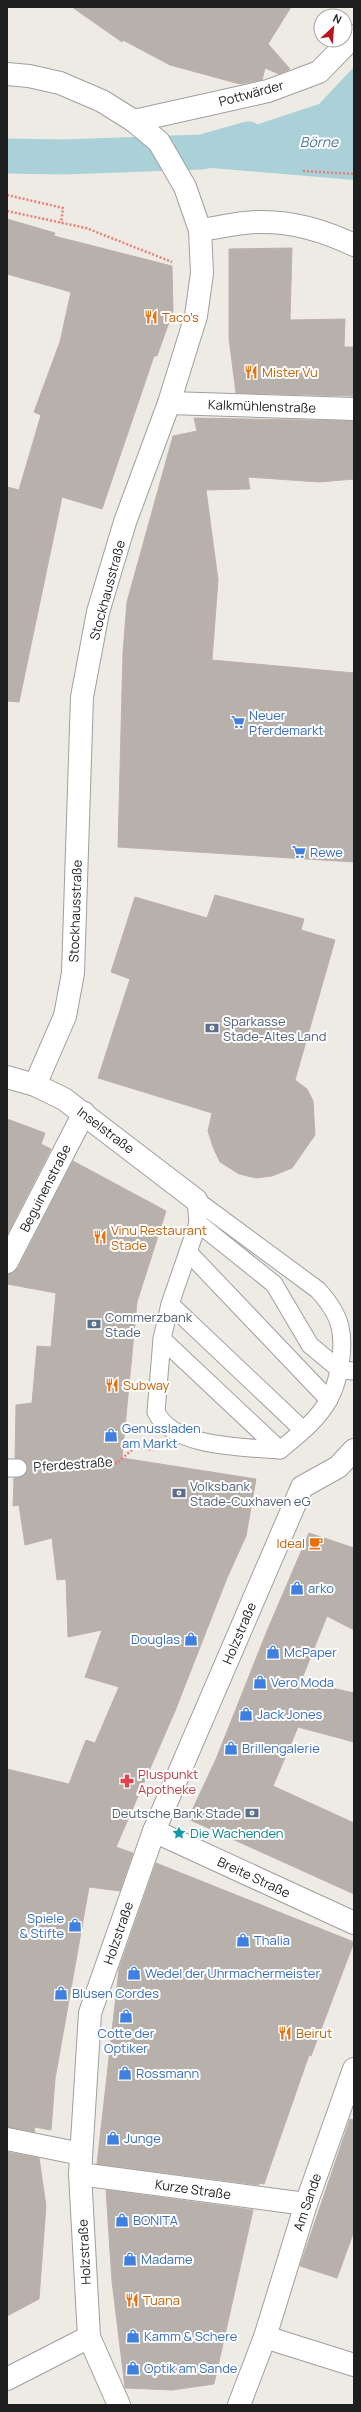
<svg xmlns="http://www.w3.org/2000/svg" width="361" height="2412" viewBox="0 0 361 2412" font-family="Manrope,sans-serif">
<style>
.water{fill:#aad0d8}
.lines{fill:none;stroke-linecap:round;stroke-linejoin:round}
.canal{stroke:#aad0d8;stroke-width:35}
.building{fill:#b7b0ab;stroke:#bfb1a9}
.lane-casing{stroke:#9f9f9f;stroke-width:19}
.street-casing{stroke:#9f9f9f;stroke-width:24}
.path{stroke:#ed7d78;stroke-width:2.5;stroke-dasharray:2 2;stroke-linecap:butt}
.lane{stroke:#fff;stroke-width:17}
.street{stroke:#fff;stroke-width:22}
.labels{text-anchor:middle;stroke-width:4;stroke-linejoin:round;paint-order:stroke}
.street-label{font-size:13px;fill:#1e1e1e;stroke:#fff}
.food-label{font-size:13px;fill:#c56008;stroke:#fff;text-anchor:start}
.shop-label{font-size:13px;fill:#366cbe;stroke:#fff;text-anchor:start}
.service-label{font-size:13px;fill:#4e5e75;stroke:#fff;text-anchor:start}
.health-label{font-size:13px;fill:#be3a42;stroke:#fff;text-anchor:start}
.culture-label{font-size:13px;fill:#0d838f;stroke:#fff;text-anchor:start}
.water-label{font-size:14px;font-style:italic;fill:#4c7696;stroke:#fff}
</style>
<rect width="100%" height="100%" fill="#eeebe5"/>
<path class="water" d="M354 67V180L211 168 198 144 319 104Z"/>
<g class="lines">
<path class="canal" d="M7 156 64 157 202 152 248 139"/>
</g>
<g class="building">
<path d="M72 7H291L268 44 290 69 279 74 265 68 262 80 240 84 170 65 123 40 122 42Z"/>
<path d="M7 219 55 233 54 236 172 266 173 311 157 356H154L102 509 62 497 19 702 7 701V487L19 490 41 415 34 412 60 342 71 292 7 274Z"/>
<path d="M292 248 290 320 345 319 344 347H354V396L236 393 229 338V249Z"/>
<path d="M194 418 354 421V479L319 482 248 477 250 489 206 490 218 580 212 660 354 673V862L118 847 123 652 127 602 173 436 197 431Z"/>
<path d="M215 895 304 919 301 930 335 940 295 1080 307 1089 313 1101 315 1135 292 1168 272 1176 256 1178 239 1174 220 1162 213 1147 208 1131 212 1113 98 1078 130 979 111 972 135 897 207 918Z"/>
<path d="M7 1119 45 1133 41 1144 51 1149 7 1235Z"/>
<path d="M73 1161 166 1211 137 1302 122 1458 256 1479 246 1536 227 1578 175 1711 116 1847 133 1853 120 1891 89 1887 55 2079 51 2130 34 2127 35 2132 7 2127V1769L69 1784 86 1740 95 1743 119 1687 85 1677 102 1630 68 1637 66 1579 57 1580 52 1538 25 1545 19 1505 13 1506 14 1478 23 1476 28 1468 23 1460 15 1458 16 1405 32 1403 37 1346 51 1347 56 1293 7 1284V1274L13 1273 18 1268Z"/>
<path d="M309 1533 354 1548V1630L327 1616 301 1681 354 1693V1742L298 1727 273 1786 354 1823V1894L188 1819 216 1759 267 1631Z"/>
<path d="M156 1863 354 1942 311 2056 309 2055 264 2184 259 2183V2185L97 2164 119 1969Z"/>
<path d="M350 2119 354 2120V2231L337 2278 300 2266Z"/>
<path d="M7 2152 39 2158 46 2206 39 2299 7 2316Z"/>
<path d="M106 2190 253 2210 214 2384 172 2390 125 2388 112 2281Z"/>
</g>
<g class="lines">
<g class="lane-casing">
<g id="lane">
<path d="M196 1200 318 1290C327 1300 337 1313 340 1327 345 1347 339 1382 329 1399 319 1419 297 1436 280 1450 244 1447 173 1448 156 1412L162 1339 170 1304 198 1223Z"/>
<path d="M198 1223 274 1284 310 1345 340 1370 354 1371"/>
<path d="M188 1252 329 1400"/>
<path d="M170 1304 303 1430"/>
<path d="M162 1339 280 1450"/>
<path d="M7 1468H18"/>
</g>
</g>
<g class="street-casing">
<g id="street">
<path d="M7 74 29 76 60 83 102 101 134 121 159 142 185 187 200 230 202 273 196 316 169 403 125 522 98 612 82 697 73 973 65 1016 35 1085"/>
<path d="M134 121 268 91 319 72 354 36"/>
<path d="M200 230C218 228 239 222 258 222 291 221 325 231 354 245"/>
<path d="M169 403 354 409"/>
<path d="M7 1077 35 1085 64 1099 196 1200"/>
<path d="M7 1262 84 1113"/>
<path d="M154 1831 354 1923"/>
<path d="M7 2139 81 2154"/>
<path d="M80 2174 306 2204"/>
<path d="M265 2337 354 2365"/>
<path d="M7 2379 89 2337"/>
<path d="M119 2405 89 2337 80 2174 90 2013 154 1831 302 1487 338 1467 354 1450"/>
<path d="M239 2405 265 2337 306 2204 354 2069"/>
</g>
</g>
<g class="path">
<path d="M303 171 354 174"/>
<path d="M7 195 63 208 61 223"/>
<path d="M7 211 86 228 172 262"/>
<path d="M43 1466 117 1463 135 1447 153 1450"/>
</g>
<use href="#lane" class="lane"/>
<use href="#street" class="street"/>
</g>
<defs>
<g id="restaurant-bare" transform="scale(1.08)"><path d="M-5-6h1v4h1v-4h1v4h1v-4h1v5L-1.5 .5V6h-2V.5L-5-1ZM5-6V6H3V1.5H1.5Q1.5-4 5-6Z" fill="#e8710a" stroke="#fff" stroke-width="2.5" paint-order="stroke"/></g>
<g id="supermarket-bare" transform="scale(1.08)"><path d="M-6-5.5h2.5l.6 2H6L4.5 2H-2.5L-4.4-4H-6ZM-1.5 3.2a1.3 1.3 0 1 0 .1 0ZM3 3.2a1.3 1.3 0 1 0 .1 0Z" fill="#3f7fe0" stroke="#fff" stroke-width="2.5" paint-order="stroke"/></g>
<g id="bank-bare" transform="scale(1.08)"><path d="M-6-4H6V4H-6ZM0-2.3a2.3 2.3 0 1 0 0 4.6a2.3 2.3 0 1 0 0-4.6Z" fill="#5c6f8a" stroke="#fff" stroke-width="2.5" paint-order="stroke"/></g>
<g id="shop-bare" transform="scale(1.08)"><path d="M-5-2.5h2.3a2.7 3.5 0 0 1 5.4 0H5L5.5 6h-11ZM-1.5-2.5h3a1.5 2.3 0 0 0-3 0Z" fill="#3f7fe0" stroke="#fff" stroke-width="2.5" paint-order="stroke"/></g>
<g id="cafe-bare" transform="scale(1.08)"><path d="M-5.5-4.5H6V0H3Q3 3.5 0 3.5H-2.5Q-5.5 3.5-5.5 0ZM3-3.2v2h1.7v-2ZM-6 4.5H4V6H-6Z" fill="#e8710a" stroke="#fff" stroke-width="2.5" paint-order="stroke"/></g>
<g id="pharmacy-bare" transform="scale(1.08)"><path d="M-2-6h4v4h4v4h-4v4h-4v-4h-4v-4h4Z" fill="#e0444e" stroke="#fff" stroke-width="2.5" paint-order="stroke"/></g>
<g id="sight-bare" transform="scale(1.08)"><path d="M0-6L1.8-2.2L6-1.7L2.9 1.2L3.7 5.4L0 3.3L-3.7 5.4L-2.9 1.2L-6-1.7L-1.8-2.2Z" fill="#0f9aa8" stroke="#fff" stroke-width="2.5" paint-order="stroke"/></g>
</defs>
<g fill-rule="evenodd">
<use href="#restaurant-bare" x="151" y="317"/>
<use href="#restaurant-bare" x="251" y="372"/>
<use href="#supermarket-bare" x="238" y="722"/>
<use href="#supermarket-bare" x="299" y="852"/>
<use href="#bank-bare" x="212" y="1028"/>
<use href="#restaurant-bare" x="100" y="1237"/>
<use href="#bank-bare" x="94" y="1324"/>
<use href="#restaurant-bare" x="112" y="1385"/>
<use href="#shop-bare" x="111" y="1435"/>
<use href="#bank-bare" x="179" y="1493"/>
<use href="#cafe-bare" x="316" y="1543"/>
<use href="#shop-bare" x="297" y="1588"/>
<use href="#shop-bare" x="191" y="1639"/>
<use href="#shop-bare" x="273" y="1652"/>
<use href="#shop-bare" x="260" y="1682"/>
<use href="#shop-bare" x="246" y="1714"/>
<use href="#shop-bare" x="231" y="1748"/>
<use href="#pharmacy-bare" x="127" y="1781"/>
<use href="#bank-bare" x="252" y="1813"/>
<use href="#sight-bare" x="179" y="1833"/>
<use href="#shop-bare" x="75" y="1925"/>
<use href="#shop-bare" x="243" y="1940"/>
<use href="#shop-bare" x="134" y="1973"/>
<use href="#shop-bare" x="61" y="1993"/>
<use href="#shop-bare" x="126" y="2016"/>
<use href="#restaurant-bare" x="285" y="2033"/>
<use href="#shop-bare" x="125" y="2073"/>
<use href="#shop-bare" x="113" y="2138"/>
<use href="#shop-bare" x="122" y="2220"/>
<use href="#shop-bare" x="130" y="2259"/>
<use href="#restaurant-bare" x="132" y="2300"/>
<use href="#shop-bare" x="133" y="2336"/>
<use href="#shop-bare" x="133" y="2368"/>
</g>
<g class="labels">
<g class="street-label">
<text transform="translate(251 93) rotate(-15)" y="5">Pottwärder</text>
<text transform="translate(262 406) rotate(2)" y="5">Kalkmühlenstraße</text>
<text transform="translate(107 590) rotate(-75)" y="5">Stockhausstraße</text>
<text transform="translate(75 911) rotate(-88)" y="5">Stockhausstraße</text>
<text transform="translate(106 1130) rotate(37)" y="5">Inselstraße</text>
<text transform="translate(45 1188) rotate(-63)" y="5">Beguinenstraße</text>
<text transform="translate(73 1464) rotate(-4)" y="5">Pferdestraße</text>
<text transform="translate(239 1633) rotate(-67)" y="5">Holzstraße</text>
<text transform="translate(254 1877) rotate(25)" y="5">Breite Straße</text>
<text transform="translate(118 1933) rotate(-71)" y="5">Holzstraße</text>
<text transform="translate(193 2189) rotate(8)" y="5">Kurze Straße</text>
<text transform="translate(307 2202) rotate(-71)" y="5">Am Sande</text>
<text transform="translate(84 2252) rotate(-93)" y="5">Holzstraße</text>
</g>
<g class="food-label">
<text x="162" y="322">Taco's</text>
<text x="262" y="377">Mister Vu</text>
<text x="111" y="1235">Vinu Restaurant<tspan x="111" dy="15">Stade</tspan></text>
<text x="123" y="1390">Subway</text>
<text x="305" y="1548" text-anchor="end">Ideal</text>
<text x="296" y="2038">Beirut</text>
<text x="143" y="2305">Tuana</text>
</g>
<g class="shop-label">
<text x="249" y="720">Neuer<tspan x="249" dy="15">Pferdemarkt</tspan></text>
<text x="310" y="857">Rewe</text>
<text x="122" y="1433">Genussladen<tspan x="122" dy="15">am Markt</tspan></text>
<text x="308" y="1593">arko</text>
<text x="180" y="1644" text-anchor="end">Douglas</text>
<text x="284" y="1657">McPaper</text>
<text x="271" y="1687">Vero Moda</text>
<text x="257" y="1719">Jack Jones</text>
<text x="242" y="1753">Brillengalerie</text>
<text x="64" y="1923" text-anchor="end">Spiele<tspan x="64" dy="15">&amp; Stifte</tspan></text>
<text x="254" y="1945">Thalia</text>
<text x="145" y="1978">Wedel der Uhrmachermeister</text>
<text x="72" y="1998">Blusen Cordes</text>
<text x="126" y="2038" text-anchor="middle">Cotte der<tspan x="126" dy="15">Optiker</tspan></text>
<text x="136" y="2078">Rossmann</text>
<text x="124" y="2143">Junge</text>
<text x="133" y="2225">BONITA</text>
<text x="141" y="2264">Madame</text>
<text x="144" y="2341">Kamm &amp; Schere</text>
<text x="144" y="2373">Optik am Sande</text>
</g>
<g class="service-label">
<text x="223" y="1026">Sparkasse<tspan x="223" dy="15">Stade-Altes Land</tspan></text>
<text x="105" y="1322">Commerzbank<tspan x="105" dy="15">Stade</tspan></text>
<text x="190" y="1491">Volksbank<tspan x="190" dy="15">Stade-Cuxhaven eG</tspan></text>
<text x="241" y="1818" text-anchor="end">Deutsche Bank Stade</text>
</g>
<g class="health-label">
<text x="138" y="1779">Pluspunkt<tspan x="138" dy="15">Apotheke</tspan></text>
</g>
<g class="culture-label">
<text x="190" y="1838">Die Wachenden</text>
</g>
<g class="water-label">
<text x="319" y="147">Börne</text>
</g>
</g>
<rect width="361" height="2412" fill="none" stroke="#1e1e1e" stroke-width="16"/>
<g transform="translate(333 28) rotate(26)"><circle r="19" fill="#ffffff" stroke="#a5a5a5"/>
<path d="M0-3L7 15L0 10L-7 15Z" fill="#ba131c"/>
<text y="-6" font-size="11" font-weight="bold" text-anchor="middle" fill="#1e1e1e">N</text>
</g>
</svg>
